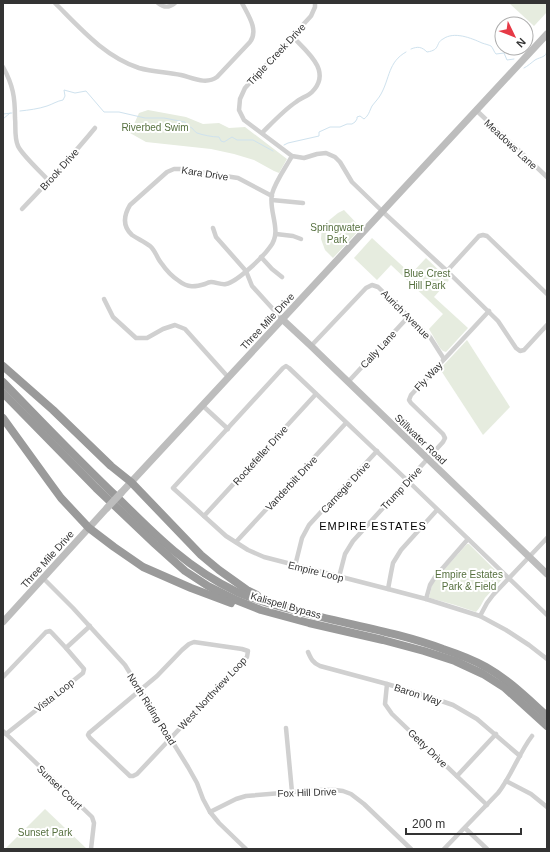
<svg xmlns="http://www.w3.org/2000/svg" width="550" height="852" viewBox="0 0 550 852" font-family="Helvetica,sans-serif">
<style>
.green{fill:#e6ecdf}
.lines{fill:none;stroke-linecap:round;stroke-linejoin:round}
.stream{stroke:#cfe2ee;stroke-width:1}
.street{stroke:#d0d0d0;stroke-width:4.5}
.secondary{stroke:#bdbdbd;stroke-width:7}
.highway{stroke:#9a9a9a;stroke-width:8}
.secondary-bridge{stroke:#bdbdbd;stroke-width:7}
.labels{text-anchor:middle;stroke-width:4;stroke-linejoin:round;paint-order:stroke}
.street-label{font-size:10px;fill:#333;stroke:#fff}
.park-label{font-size:10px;fill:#56703f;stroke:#fff}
.neighbourhood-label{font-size:11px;letter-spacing:1px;fill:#000;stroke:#fff}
</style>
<rect width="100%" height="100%" fill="#fff"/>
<g class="green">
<path d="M509 3H547V12L534 26Z"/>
<path d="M148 110 186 117 203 124 219 123 229 128 245 127 287 159 279 173 274 171 254 160 234 154 211 149 146 142 130 133 139 113Z"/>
<path d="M344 210 361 228 333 258 325 250 321 239 322 226 338 213Z"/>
<path d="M372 238 411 274 426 258 449 280 434 297 468 328 446 352 443 351 440 348 429 329 443 314 391 265 377 280 354 258Z"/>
<path d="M467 340 510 407 483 435 440 369Z"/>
<path d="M467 544H469L503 578C497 585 491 591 485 598 482 603 480 608 476 612L455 605 430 598 429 597 433 582Z"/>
<path d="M45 809 87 849H5Z"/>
</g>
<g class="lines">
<g class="stream">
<path d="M411 49C418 46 422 47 427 52 441 50 435 43 443 39 454 31 471 38 482 43 485 44 489 45 491 46 493 48 494 52 496 54L504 53 507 60 514 59"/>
<path d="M524 68C528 66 531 63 535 60 538 58 541 58 544 56 547 54 546 53 547 50"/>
<path d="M20 111C29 110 38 109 47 106 53 104 57 101 63 100L65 96 64 90 75 93 86 91 104 112H119L145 118H164L185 122C187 126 188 126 192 128 193 129 195 132 197 133 203 135 212 137 219 137L221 141 224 142 232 137 237 140H253L273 151"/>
<path d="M3 114 12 113"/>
<path d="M3 119 10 113"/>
<path d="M284 145 288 143 319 136V132L330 127H340L347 124H352L355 122 357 119V117L360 116 364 119C369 115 369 112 372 106 375 102 379 98 381 94 390 78 388 62 406 52"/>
</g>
<g class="street">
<path d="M55 3C81 29 104 56 139 68 153 72 167 72 181 75 193 78 206 85 217 77L250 42C259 30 248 15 242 3"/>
<path d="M158 3C164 8 169 8 175 3"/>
<path d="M315 3V7L311 16 245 88 240 99 239 110 244 120 292 156 304 158 317 154 326 153 335 157 340 162 352 182 382 211 447 271 498 321 516 348 520 351 524 350 547 325"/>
<path d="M3 67C13 85 15 97 15 118 16 127 14 137 18 146 22 155 41 172 49 181"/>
<path d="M476 110 547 177"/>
<path d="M262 133C273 122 284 110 296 102 301 98 308 96 312 92 333 71 306 51 292 36"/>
<path d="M272 196 238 178 180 169H174L167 172 130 205C124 215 122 226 132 235 138 239 145 242 150 246 156 251 157 259 162 264 166 270 173 277 179 281 188 288 195 287 205 284 207 283 209 282 211 282 216 282 221 285 226 284 237 282 263 257 270 247 283 231 268 212 272 194 275 182 286 167 292 156"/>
<path d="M272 200 303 203"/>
<path d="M22 209C47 183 72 156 95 128"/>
<path d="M213 228 216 237 246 271 252 286 282 319"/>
<path d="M276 234 293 236 301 239"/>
<path d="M261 257 272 269 282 277"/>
<path d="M447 271 479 236 483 235 487 236 547 294"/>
<path d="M104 299 113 317 136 338H147L163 329 175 325 185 329 228 377"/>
<path d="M311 346 366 288 372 285 378 287 430 337 444 359"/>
<path d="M348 382 409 316"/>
<path d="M202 405 228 429"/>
<path d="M204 516 316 394"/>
<path d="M236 542 346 423"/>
<path d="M295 566 302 538 309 525 377 451"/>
<path d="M339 577 345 554 353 541 432 454 443 442 445 438 443 434 411 403 409 400 411 395 489 311"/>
<path d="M43 578 73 608 125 665 188 767 197 783 203 799 210 812 219 823 246 849"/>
<path d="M388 589 391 573 393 563 401 550 437 510"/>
<path d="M426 599 430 585 435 577 468 539"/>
<path d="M547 615 408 481 289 368 286 366 283 368 173 488 226 536 248 550 264 557 388 589 426 599 480 616 506 630 529 645 547 659"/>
<path d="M480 616 487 603 493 595 547 538"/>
<path d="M194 642 242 649 248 651 247 657 137 774 133 776H130L90 738 88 735 89 733 157 676 182 650 189 644Z"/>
<path d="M66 648 90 626"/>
<path d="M308 652C311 659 313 663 320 666L387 684 421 694 453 705 477 719 520 756"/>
<path d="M3 677 46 632 50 631 52 633 66 648 84 669 83 673 6 734"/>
<path d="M387 684 385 704 392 714 487 805"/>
<path d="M286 728 292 792"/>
<path d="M3 731 92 817 94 823 91 849"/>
<path d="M457 776 496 734"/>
<path d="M506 781 531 794 547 807"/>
<path d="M210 812 236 799 246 796 318 790H335L343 791 351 794 364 804 411 849"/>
<path d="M465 828 487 849"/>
<path d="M444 849 498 793C512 775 519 753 532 736"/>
</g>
<g class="secondary">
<path d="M282 319 311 346 547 574"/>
<path d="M121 493 547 34"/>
<path d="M3 622 107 508"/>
</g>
<g class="highway">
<path d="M3 366 53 410 111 466 131 482 201 555 219 570 247 590 257 595"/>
<path d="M3 382C41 421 79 461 119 499 156 536 189 569 237 592 256 600 274 605 294 610 343 624 395 631 443 649 458 654 472 659 486 667 509 680 527 698 547 716"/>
<path d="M3 393 96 488 155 544 185 571 208 586 236 600 261 610 309 623 383 640 424 651 455 661 483 674 505 688 547 726"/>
<path d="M3 418 50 483 61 498 89 528 114 547 143 567 191 588 231 603"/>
</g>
<path class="secondary-bridge" d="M107 508 121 493"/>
</g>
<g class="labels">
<g class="street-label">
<text transform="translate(276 54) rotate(-47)" y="4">Triple Creek Drive</text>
<text transform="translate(511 144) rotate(43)" y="4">Meadows Lane</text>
<text transform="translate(59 169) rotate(-48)" y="4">Brook Drive</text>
<text transform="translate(205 173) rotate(9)" y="4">Kara Drive</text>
<text transform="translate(406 314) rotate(45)" y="4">Aurich Avenue</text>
<text transform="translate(267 321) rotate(-47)" y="4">Three Mile Drive</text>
<text transform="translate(378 349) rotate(-47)" y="4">Cally Lane</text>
<text transform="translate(428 376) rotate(-47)" y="4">Fly Way</text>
<text transform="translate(421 439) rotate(44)" y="4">Stillwater Road</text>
<text transform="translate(260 455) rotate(-48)" y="4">Rockefeller Drive</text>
<text transform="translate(291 483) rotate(-47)" y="4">Vanderbilt Drive</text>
<text transform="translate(345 487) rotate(-47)" y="4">Carnegie Drive</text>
<text transform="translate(401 488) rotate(-47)" y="4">Trump Drive</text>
<text transform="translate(47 559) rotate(-48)" y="4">Three Mile Drive</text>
<text transform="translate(316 571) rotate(14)" y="4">Empire Loop</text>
<text transform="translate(286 605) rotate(16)" y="4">Kalispell Bypass</text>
<text transform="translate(212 693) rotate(-47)" y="4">West Northview Loop</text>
<text transform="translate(418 694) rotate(18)" y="4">Baron Way</text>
<text transform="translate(54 695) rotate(-38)" y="4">Vista Loop</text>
<text transform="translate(152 709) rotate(58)" y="4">North Riding Road</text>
<text transform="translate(428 748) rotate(44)" y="4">Getty Drive</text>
<text transform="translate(60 787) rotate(44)" y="4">Sunset Court</text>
<text transform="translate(307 792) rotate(-2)" y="4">Fox Hill Drive</text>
</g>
<g class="park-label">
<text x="155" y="131">Riverbed Swim</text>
<text x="337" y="231">Springwater<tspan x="337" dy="12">Park</tspan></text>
<text x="427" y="277">Blue Crest<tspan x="427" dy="12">Hill Park</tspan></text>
<text x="469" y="578">Empire Estates<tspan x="469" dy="12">Park &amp; Field</tspan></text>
<text x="45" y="836">Sunset Park</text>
</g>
<g class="neighbourhood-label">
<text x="373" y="530">EMPIRE ESTATES</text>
</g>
</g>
<rect width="550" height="852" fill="none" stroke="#333333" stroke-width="8"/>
<g transform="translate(514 36) rotate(133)"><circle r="19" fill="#ffffff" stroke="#adadad"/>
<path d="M0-3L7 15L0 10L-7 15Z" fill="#e63946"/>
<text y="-6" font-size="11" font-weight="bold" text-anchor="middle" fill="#333333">N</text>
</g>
<path d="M406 828v6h115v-6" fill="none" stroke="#333333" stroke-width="2"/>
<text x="412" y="828" font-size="12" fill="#333333" stroke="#ffffff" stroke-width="3" paint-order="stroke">200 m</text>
</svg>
